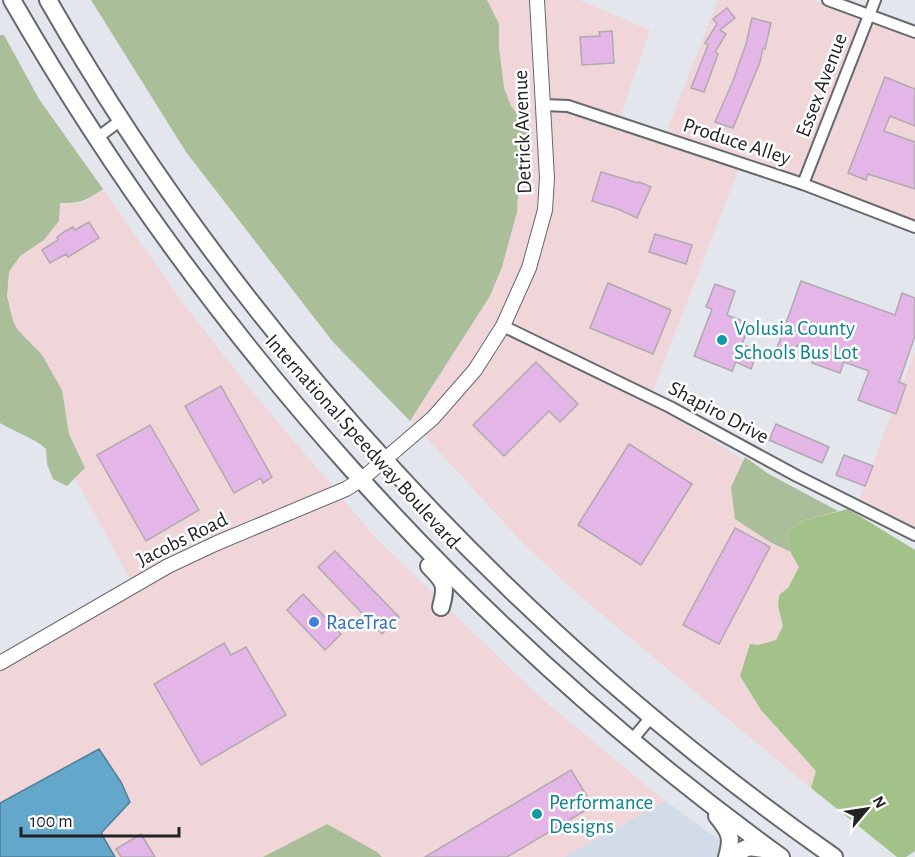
<svg xmlns="http://www.w3.org/2000/svg" width="915" height="857" viewBox="0 0 915 857" font-family="'Alegreya Sans',sans-serif">
<style>
.built{fill:#d2dce8}
.industrial{fill:#f0d5d9}
.green{fill:#a9be99}
.forest{fill:#a2c289}
.water{fill:#63a7ca;stroke:#4f7f98;stroke-width:1.5}
.building{fill:#e4b6e8;stroke:#afaaaf;stroke-width:1.5}
.lines{fill:none;stroke-linecap:round;stroke-linejoin:round}
.minor-casing{stroke:#65696e;stroke-width:14}
.tertiary-casing{stroke:#65696e;stroke-width:16}
.primary-casing{stroke:#65696e;stroke-width:20}
.minor{stroke:#fff;stroke-width:10}
.tertiary{stroke:#fff;stroke-width:14}
.primary{stroke:#fff;stroke-width:16}
.culture-dot{fill:#0f9aa8;stroke:#fff;stroke-width:2}
.shop-dot{fill:#3f7fe0;stroke:#fff;stroke-width:2}
.labels{text-anchor:middle;stroke-width:5;stroke-linejoin:round;paint-order:stroke}
.street-label{font-size:21px;fill:#212325;stroke:#fff}
.culture-label{font-size:21px;fill:#0d838f;stroke:#fff;text-anchor:start}
.shop-label{font-size:21px;fill:#366cbe;stroke:#fff;text-anchor:start}
</style>
<rect width="100%" height="100%" fill="#e3e7ed"/>
<path class="built" d="M665 801 725 844 721 855 718 857H564Z"/>
<g class="industrial">
<path d="M487 0H531L541 178 539 210 523 267 498 324 470 367 429 414 415 426 410 421 490 296 502 267 517 212 519 179 532 156V133L511 106 504 88 499 47V24Z"/>
<path d="M543 0H579L650 30 620 118 571 101 550 100Z"/>
<path d="M718 0H812L862 19 800 177 666 132Z"/>
<path d="M872 23 915 38V221L811 180Z"/>
<path d="M550 111 566 112 739 169 652 392 511 323 535 269 551 211Z"/>
<path d="M103 189 186 307 254 394 334 488 131 581 75 478 85 468 69 434 67 417 42 355 18 330 13 321 7 296 9 272 20 256 44 240 59 221V203H77L86 201Z"/>
<path d="M505 333 661 409 744 460 731 487 770 542 791 552 799 567 788 588 779 596 778 606 783 626 776 640 758 645 761 710 816 771 811 788 582 598 519 539 423 434Z"/>
<path d="M915 351V528L859 500Z"/>
<path d="M341 497 375 537 437 597 435 604 433 605 434 612 438 614 449 609 540 697 665 801 564 857H382L377 852 327 824 263 857H115L102 835V832L130 802 0 803V669L170 571 219 548Z"/>
</g>
<g class="green">
<path d="M91 0H487L499 24V47L504 88 511 106 532 133V156L519 179 517 212 502 267 490 296 410 421 333 342 186 152Z"/>
<path d="M0 35H4L39 99 103 189C86 201 81 203 60 203L59 221 44 240 20 256 9 272 7 296 13 321 18 330 42 355 62 390 69 434 85 468 67 486 53 479 47 464 46 449C33 437 16 433 0 423Z"/>
<path d="M745 457 767 473 838 511 805 520 787 532 791 552 770 542 735 519 731 487Z"/>
<path d="M327 824 377 852 382 857H263Z"/>
</g>
<path class="forest" d="M848 509 915 550V851L906 857H897L811 788 816 771 761 710 740 676 750 644 758 645 776 640 783 626 778 606 779 595 788 588 799 567 791 553 787 532 805 520Z"/>
<path class="water" d="M99 749 121 782 130 802 102 832V835L115 857H0V803Z"/>
<g class="building">
<path d="M727 8 735 18 720 30 726 34 715 52 718 54 704 92 691 88 708 45 705 43 717 24 713 19Z"/>
<path d="M752 18 771 23 765 49 763 48 760 62 733 128 715 122 733 81 746 44Z"/>
<path d="M612 31 614 63 582 65 580 37 600 36 599 32Z"/>
<path d="M885 77 915 89V126L890 116 884 131 915 142V189L868 174 866 180 848 173Z"/>
<path d="M601 172 638 183 639 182 651 187 637 218 618 209 592 201Z"/>
<path d="M89 222 99 238 68 257 66 254 50 263 42 250 58 240 57 237 64 232 73 227 75 230Z"/>
<path d="M655 234 692 245 686 264 649 252Z"/>
<path d="M801 281 895 315 902 293 915 298V336L899 382 906 385 896 414 858 400 869 371 844 362 840 373 812 363 816 352 797 345 792 360 775 354Z"/>
<path d="M608 283 671 310 653 354 590 328Z"/>
<path d="M715 284 735 291 727 315 750 324 742 344 758 351 751 369 736 362 732 371 694 356 712 309 706 307Z"/>
<path d="M536 362 578 404 560 422 549 411 504 456 473 425Z"/>
<path d="M221 386 272 477 263 483 261 478 234 493 185 406Z"/>
<path d="M776 424 829 447 822 463 769 440Z"/>
<path d="M150 425 199 510 146 541 97 455Z"/>
<path d="M629 444 692 484 641 565 578 525Z"/>
<path d="M844 455 873 466 865 486 836 475Z"/>
<path d="M735 528 770 547 719 644 683 625Z"/>
<path d="M335 551 399 617 382 634 318 567Z"/>
<path d="M303 594 341 634 325 650 287 610Z"/>
<path d="M224 643 231 655 246 647 286 715 201 765 154 684Z"/>
<path d="M571 770 593 806 507 857H425Z"/>
<path d="M141 834 155 857H121L116 849Z"/>
</g>
<g class="lines">
<g class="minor-casing">
<g id="minor">
<path d="M828 0 915 32"/>
<path d="M544 105 568 106 803 184 915 227"/>
<path d="M97 138 121 120"/>
<path d="M803 184 875 0"/>
<path d="M503 326 670 407 797 476 915 535"/>
<path d="M632 740 651 717"/>
</g>
</g>
<g class="tertiary-casing">
<path id="tertiary" d="M0 663 168 566 217 543 346 489 362 479 433 418 475 370 503 326 529 268 545 210 547 178 537 0"/>
</g>
<g class="primary-casing">
<g id="primary">
<path d="M12 0C204 334 469 631 781 857"/>
<path d="M48 0C238 333 521 638 834 857"/>
<path d="M429 566C445 582 447 585 441 607"/>
<path d="M717 816C730 832 733 837 727 857"/>
<path d="M728 857 749 847 770 850"/>
</g>
</g>
<use href="#minor" class="minor"/>
<use href="#tertiary" class="tertiary"/>
<use href="#primary" class="primary"/>
</g>
<g class="culture-dot">
<circle cx="722" cy="340" r="6"/>
<circle cx="537" cy="814" r="6"/>
</g>
<circle class="shop-dot" cx="314" cy="622" r="6"/>
<g class="labels">
<g class="street-label">
<text transform="translate(821 85) rotate(-69)" y="7">Essex Avenue</text>
<text transform="translate(522 132) rotate(-92)" y="7">Detrick Avenue</text>
<text transform="translate(737 141) rotate(18)" y="7">Produce Alley</text>
<text transform="translate(719 412) rotate(28)" y="7">Shapiro Drive</text>
<text transform="translate(363 441) rotate(48)" y="7">International Speedway Boulevard</text>
<text transform="translate(182 539) rotate(-26)" y="7">Jacobs Road</text>
</g>
<g class="culture-label">
<text x="734" y="335">Volusia County<tspan x="734" dy="24">Schools Bus Lot</tspan></text>
<text x="549" y="809">Performance<tspan x="549" dy="24">Designs</tspan></text>
</g>
<g class="shop-label">
<text x="326" y="629">RaceTrac</text>
</g>
</g>
<g transform="translate(867 809) rotate(61)" stroke="#ffffff" stroke-width="4.5" paint-order="stroke">
<path d="M0-4.5L10 22L0 15L-10 22Z" fill="#212325"/>
<text y="-9" font-size="16" font-weight="bold" text-anchor="middle" fill="#212325">N</text>
</g>
<path d="M21 827v9h158v-9" fill="none" stroke="#212325" stroke-width="3"/>
<text x="30" y="827" font-size="18" fill="#212325" stroke="#ffffff" stroke-width="4.5" paint-order="stroke">100 m</text>
</svg>
